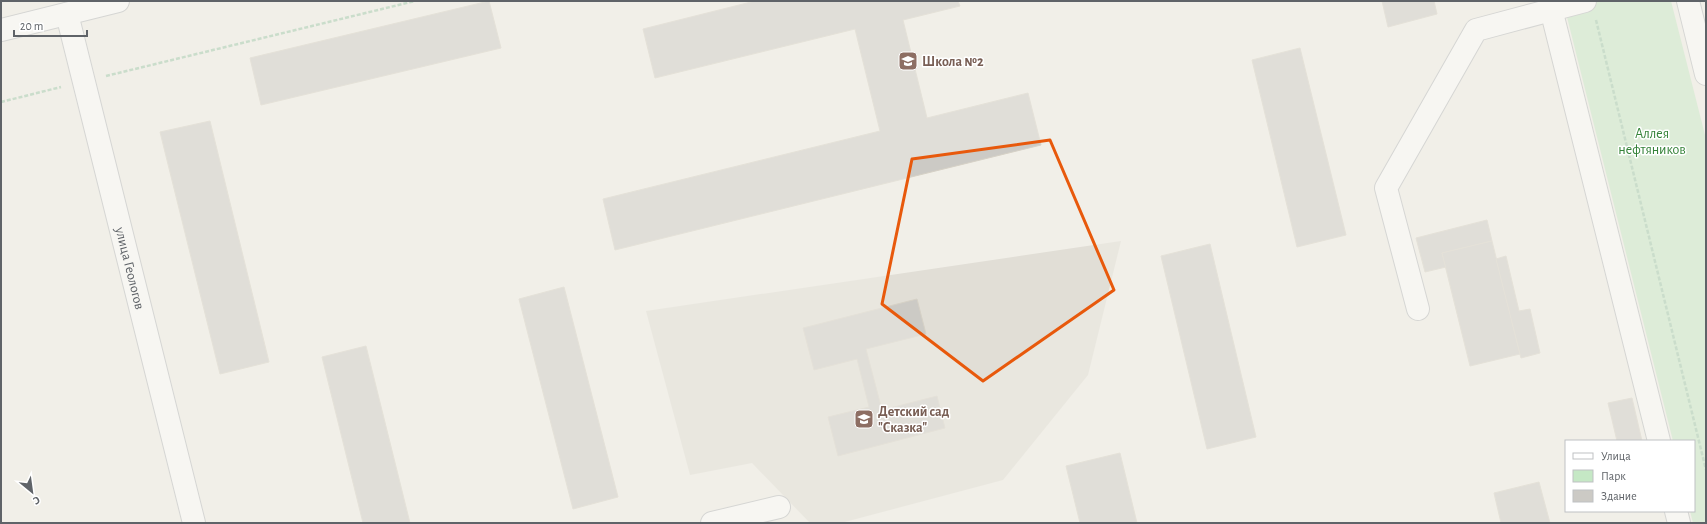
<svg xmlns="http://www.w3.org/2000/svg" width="1707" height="524" viewBox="0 0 1707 524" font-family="'Alegreya Sans',sans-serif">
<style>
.education{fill:#e1ded6}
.green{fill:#c5e8c5}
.building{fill:#cccac5;stroke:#d6d1c6}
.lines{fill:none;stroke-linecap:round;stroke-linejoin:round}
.minor-casing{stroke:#b5b8bc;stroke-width:24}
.path{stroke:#9cc7a9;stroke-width:2.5;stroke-dasharray:4 2;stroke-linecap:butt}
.minor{stroke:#fff;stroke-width:22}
.marked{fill:none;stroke:#e8590c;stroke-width:3;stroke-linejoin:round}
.labels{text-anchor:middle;stroke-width:3;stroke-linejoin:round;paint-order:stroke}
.education-label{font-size:14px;font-weight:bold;fill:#785e54;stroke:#fff;text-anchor:start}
.park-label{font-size:14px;fill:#348238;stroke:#fff}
.street-label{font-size:14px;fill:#5f6368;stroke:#fff}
</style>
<rect width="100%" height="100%" fill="#f1efe8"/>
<path class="education" d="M1121 241 1088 375 1003 480 841 523H810L752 463 690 475 646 311Z"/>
<path class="green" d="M1563 1H1671L1706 139V523H1693L1690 511H1694V441H1673Z"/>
<g class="building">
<path d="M489 1 501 48 261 105 250 58Z"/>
<path d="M755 1H958L960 6 903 20 927 118 1028 93 1041 145 615 250 603 199 880 131 855 29 655 78 643 29Z"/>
<path d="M1382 1H1434L1437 14 1388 27Z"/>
<path d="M1300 48 1346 235 1297 247 1252 60Z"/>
<path d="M210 121 269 362 220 374 160 132Z"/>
<path d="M1487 220 1492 241 1442 253 1446 267 1425 272 1416 238Z"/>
<path d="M1492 241 1520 354 1470 366 1442 253Z"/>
<path d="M1210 244 1256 437 1207 449 1161 256Z"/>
<path d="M1506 256 1519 311 1530 309 1540 353 1521 358 1496 259Z"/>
<path d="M564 287 618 497 573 509 519 299Z"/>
<path d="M917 299 926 334 866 349 882 410 937 396 945 428 838 456 828 417 869 407 857 359 814 370 803 328Z"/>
<path d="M366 346 410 523H363L322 357Z"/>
<path d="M1632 398 1642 441H1617L1608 403Z"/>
<path d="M1120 453 1137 523H1080L1066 466Z"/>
<path d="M1539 482 1550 523H1501L1494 493Z"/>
</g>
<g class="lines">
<g class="minor-casing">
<g id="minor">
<path d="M1549 1 1659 441"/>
<path d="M1688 1 1706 74"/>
<path id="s1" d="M67 14 194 523"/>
<path d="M1 30 118 1"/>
<path d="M1418 309 1386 188 1476 30 1585 1"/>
<path d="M1676 511 1679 523"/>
<path d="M712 523 779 507"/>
</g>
</g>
<g class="path">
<path d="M1596 20 1706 470"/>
<path d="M106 76 415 1"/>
<path d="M1 102 61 87"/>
</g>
<use href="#minor" class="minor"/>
</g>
<path d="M0 0H1707V524H0ZM1050 140 1114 290 983 381 882 304 912 159Z" fill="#f1efe8" fill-opacity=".55" fill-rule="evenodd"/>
<path class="marked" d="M1050 140 1114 290 983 381 882 304 912 159Z"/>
<defs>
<g id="school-square" transform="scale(1)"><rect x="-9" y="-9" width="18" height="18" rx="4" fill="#8d6e63" stroke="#fff"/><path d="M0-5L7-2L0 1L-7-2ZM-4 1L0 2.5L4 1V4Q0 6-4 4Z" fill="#fff"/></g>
</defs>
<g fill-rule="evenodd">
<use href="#school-square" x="908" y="61"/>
<use href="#school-square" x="864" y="419"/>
</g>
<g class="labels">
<g class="education-label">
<text x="922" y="66">Школа №2</text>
<text x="878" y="416">Детский сад<tspan x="878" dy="16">"Сказка"</tspan></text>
</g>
<g class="park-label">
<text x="1652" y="138">Аллея<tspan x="1652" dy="16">нефтяников</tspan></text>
</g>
<g class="street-label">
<text dy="5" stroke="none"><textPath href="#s1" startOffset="262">улица Геологов</textPath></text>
</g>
</g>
<rect width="1707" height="524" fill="none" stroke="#5f6368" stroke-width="4"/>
<rect x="1565" y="440" width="130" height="72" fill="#ffffff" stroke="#bfc1c3"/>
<rect x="1573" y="453" width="20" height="6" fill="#ffffff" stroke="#bfc1c3"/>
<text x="1601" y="460" font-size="12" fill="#5f6368">Улица</text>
<rect x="1573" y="470" width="20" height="12" fill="#c5e8c5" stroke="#bfc1c3"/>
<text x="1601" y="480" font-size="12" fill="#5f6368">Парк</text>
<rect x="1573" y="490" width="20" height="12" fill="#cccac5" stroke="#bfc1c3"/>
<text x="1601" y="500" font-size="12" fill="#5f6368">Здание</text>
<g transform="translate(32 492) rotate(151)" stroke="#ffffff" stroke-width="3" paint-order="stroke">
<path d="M0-3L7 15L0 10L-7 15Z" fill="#5f6368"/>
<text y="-6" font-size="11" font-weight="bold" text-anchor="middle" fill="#5f6368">С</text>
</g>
<path d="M14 30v6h73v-6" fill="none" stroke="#5f6368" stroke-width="2"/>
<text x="20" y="30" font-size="12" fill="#5f6368" stroke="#ffffff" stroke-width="3" paint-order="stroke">20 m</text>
</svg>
